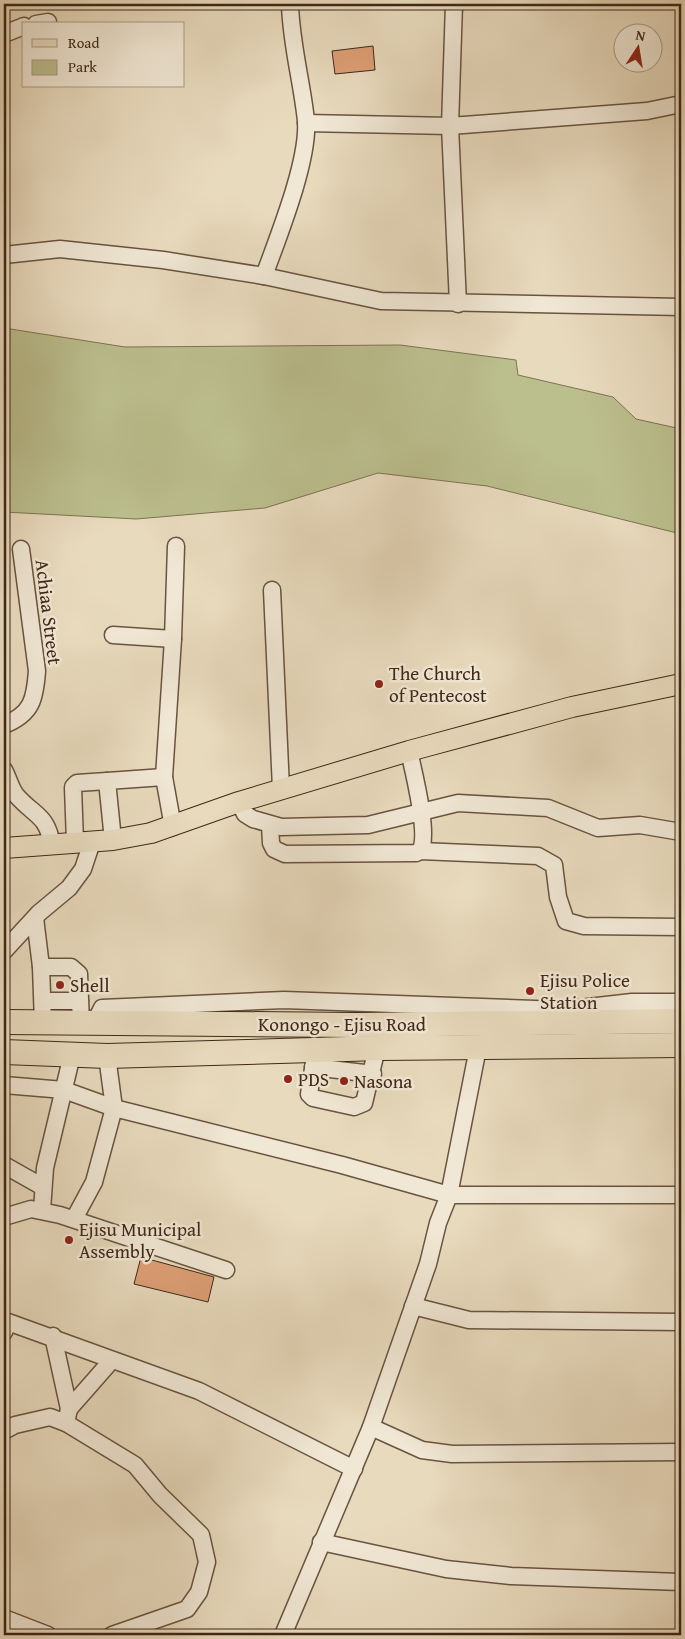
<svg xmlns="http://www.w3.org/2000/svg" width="685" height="1639" viewBox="0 0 685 1639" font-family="'Gentium Book Plus',serif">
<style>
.green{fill:#bbbe8d;stroke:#7d7352}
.building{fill:#dd9e75;stroke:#3f2817}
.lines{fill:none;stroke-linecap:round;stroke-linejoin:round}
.minor-casing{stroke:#695440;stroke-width:19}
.major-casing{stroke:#3f2817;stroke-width:22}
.highway-casing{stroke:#3f2817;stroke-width:26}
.minor{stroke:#f0e7d4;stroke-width:16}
.major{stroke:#e8dabd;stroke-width:20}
.highway{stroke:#e8dabd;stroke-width:24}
.poi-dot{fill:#8f2418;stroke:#f0e7d4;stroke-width:2}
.labels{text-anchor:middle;stroke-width:5;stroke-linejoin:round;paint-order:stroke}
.street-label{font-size:19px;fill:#3f2817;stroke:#f0e7d4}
.poi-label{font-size:19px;fill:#3f2817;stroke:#f0e7d4;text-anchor:start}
</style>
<rect width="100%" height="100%" fill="#e8dabd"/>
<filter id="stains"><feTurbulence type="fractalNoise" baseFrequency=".004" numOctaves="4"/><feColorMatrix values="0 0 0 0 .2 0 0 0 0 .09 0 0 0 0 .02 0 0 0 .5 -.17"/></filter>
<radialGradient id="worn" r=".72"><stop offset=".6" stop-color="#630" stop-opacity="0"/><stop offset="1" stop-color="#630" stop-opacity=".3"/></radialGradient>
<path class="green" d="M4 328 125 347 400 345 516 360 518 375 613 397 636 419 681 429V534L487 486 378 473 265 508 136 519 4 512Z"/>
<g class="building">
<path d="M373 46 375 70 335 74 332 51Z"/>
<path d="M141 1257 214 1277 208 1302 134 1284Z"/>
</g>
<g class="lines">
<g class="minor-casing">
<g id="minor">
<path d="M454 4 450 126 458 304"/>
<path d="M36 24 48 22"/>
<path d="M4 34 24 26"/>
<path d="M306 123 450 126 647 111 681 104"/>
<path d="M4 255 60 249 163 260 264 276 381 301 681 307"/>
<path d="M264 276C278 237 309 161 306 121 302 82 291 44 290 4"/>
<path d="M272 590 281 789"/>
<path d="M113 635 173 639"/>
<path d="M4 725C32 714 35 699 37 671L21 549"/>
<path d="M409 751C413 770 430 835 420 851"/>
<path d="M4 770C8 777 11 789 16 795 34 816 47 814 52 845"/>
<path d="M239 802 245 814 253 819 281 827 368 825 458 803 548 808 598 828 640 825 681 832"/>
<path d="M270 825 271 843 274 849 285 854 416 853 420 851 538 856 554 865 558 897 566 921 584 926 681 927"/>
<path d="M173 827 164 777 173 639 176 546"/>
<path d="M113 840 107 781 164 777"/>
<path d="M75 842 73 787 77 783 107 781"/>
<path d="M35 918 41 967 43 1023"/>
<path d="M4 951 39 913 69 888 83 869 92 842"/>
<path d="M41 967H71L79 974 81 1023"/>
<path d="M44 1001H80"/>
<path d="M562 1010 632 1002H681"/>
<path d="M94 1024 102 1008 284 1000 562 1010V1022"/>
<path d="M316 1050 309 1094 313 1098 354 1107 364 1103 377 1048"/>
<path d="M313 1067 373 1074"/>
<path d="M4 1085 64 1090 114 1108 342 1165 449 1195H681"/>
<path d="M4 1165 43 1187"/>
<path d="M42 1210 45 1168 72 1055"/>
<path d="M4 1217 31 1209 60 1215 226 1270"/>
<path d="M74 1219 94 1182 114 1108 107 1056"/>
<path d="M413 1306 469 1320 681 1322"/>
<path d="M4 1332 8 1322 199 1391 354 1469"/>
<path d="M53 1336 69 1409 112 1360"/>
<path d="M69 1409 66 1423 135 1465 160 1495 201 1535 207 1562 199 1592 187 1609 112 1635"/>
<path d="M371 1427 422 1450 452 1454 681 1452"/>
<path d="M4 1431 15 1425 50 1417 66 1423"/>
<path d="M321 1542 446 1569 511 1576 681 1582"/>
<path d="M4 1618 48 1635"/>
<path d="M283 1635 371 1427 428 1264 438 1223 449 1195 478 1048"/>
</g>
</g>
<g class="major-casing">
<path id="major" d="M4 848 113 840 151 833 239 802 409 751 572 707 681 684"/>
</g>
<g class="highway-casing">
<g id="highway">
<path d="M4 1022 357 1025 681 1021"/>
<path d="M4 1052 107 1056 381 1048 681 1045"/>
</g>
</g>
<use href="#minor" class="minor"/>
<use href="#major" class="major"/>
<use href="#highway" class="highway"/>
</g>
<g class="poi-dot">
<circle cx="379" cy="684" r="5"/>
<circle cx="60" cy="985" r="5"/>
<circle cx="530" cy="991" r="5"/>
<circle cx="288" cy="1079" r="5"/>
<circle cx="344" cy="1081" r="5"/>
<circle cx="69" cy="1240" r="5"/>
</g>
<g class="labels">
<g class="street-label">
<text transform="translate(49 612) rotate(83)" y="7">Achiaa Street</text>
<text x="342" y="1031">Konongo - Ejisu Road</text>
</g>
<g class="poi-label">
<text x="389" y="680">The Church<tspan x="389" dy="22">of Pentecost</tspan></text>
<text x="540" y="987">Ejisu Police<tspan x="540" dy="22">Station</tspan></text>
<text x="70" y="992">Shell</text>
<text x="298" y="1086">PDS</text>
<text x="354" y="1088">Nasona</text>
<text x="79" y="1236">Ejisu Municipal<tspan x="79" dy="22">Assembly</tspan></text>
</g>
</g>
<rect width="685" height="1639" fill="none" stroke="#e8dabd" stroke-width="20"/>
<rect x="5" y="5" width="675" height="1629" fill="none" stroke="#3f2817" stroke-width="2.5"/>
<rect x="10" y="10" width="665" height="1619" fill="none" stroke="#3f2817"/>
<rect x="22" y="22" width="162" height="65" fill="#f0e7d4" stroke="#a99b88"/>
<rect x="32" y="39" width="25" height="8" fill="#e8dabd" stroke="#a99b88"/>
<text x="68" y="48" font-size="15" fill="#3f2817">Road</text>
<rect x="32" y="60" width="25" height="15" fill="#bbbe8d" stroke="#a99b88"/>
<text x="68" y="72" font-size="15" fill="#3f2817">Park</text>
<g transform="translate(638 48) rotate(12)"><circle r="24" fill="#f0e7d4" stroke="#a99b88"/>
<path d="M0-4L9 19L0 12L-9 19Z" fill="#8f2418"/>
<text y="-8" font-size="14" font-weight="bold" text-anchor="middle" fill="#3f2817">N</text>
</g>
<rect width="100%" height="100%" filter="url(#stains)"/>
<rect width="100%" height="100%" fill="url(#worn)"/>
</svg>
